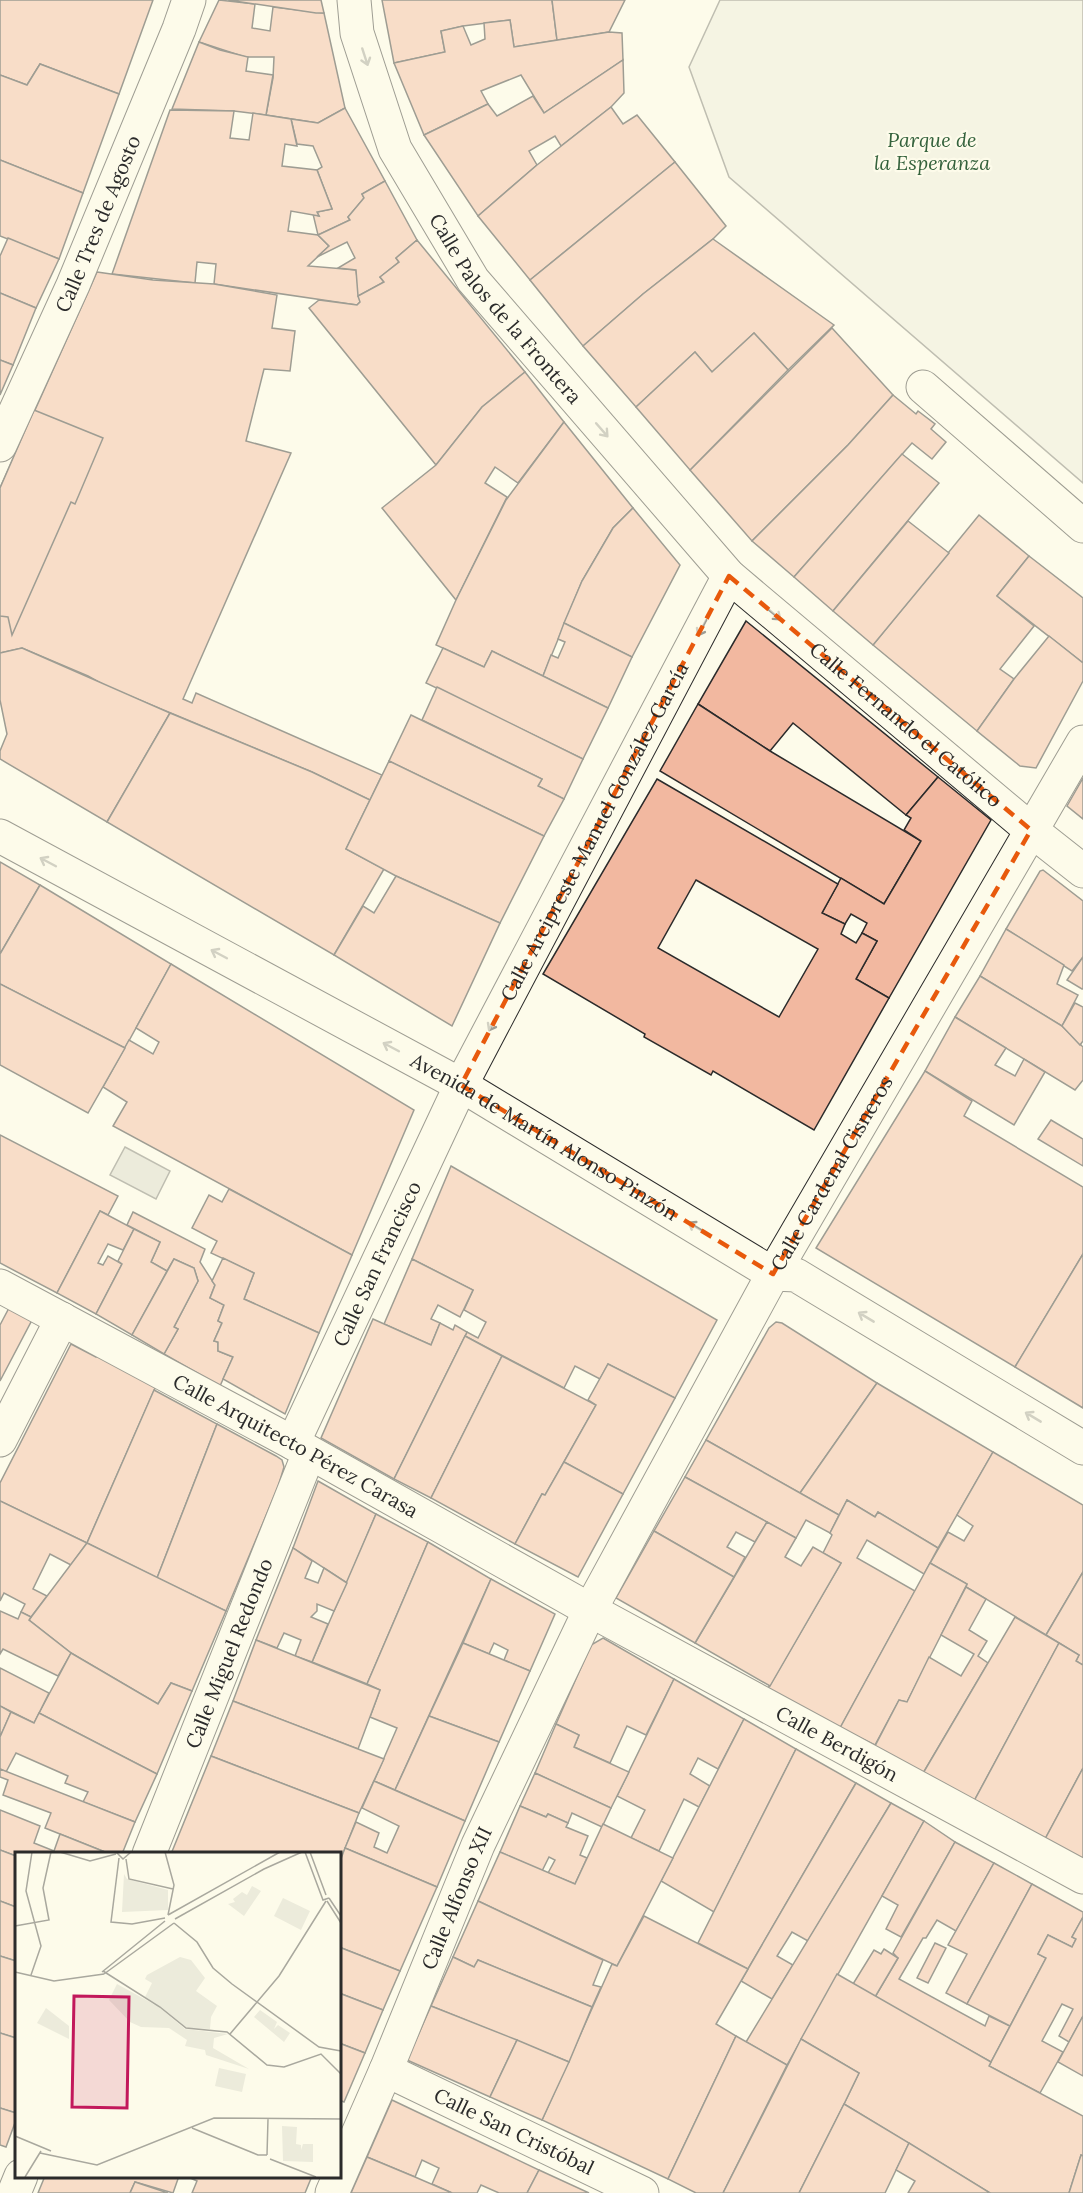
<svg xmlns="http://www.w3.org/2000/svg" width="1083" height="2193" viewBox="0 0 1083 2193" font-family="Lora,serif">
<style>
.green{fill:#ecebdb;stroke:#74746e;stroke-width:1.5}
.water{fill:#d8d7c9;stroke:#74746e;stroke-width:1.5}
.building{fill:#f2b8a0;stroke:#2b2b2b;stroke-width:1.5;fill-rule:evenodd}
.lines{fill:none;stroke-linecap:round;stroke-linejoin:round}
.minor-casing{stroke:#2b2b2b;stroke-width:35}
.minor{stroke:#fdfbea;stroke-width:33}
.oneway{stroke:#9e9d94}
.marked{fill:none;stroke:#e8590c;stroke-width:4.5;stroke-dasharray:12 8;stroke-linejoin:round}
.labels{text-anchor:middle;stroke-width:4.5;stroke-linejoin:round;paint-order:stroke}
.park-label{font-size:20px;font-style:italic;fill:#34623c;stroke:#fdfbea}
.street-label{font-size:20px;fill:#2b2b2b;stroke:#fdfbea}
.inset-road{fill:none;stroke:#a9a89e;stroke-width:1.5}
.view{fill:#c2185b;fill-opacity:0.15;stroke:#c2185b;stroke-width:3}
.inset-edge{fill:none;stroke:#2b2b2b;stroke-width:3}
</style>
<rect width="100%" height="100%" fill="#fdfbea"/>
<path class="green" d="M720 0H1083V483L729 177 689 67Z"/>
<path class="water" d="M125 1147 170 1171 156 1199 110 1175Z"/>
<g class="building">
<path d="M0 0H153L119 94 40 64 27 85 0 75Z"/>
<path d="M219 0 255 4 252 28 270 31 273 7 324 13 345 108 318 123 266 115 273 78 274 57H245L199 42Z"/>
<path d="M228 0H321L324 13H316Z"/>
<path d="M382 0H552L557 40 514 47 510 20 463 26 441 31 445 52 394 63Z"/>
<path d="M552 0H625L609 32 557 40Z"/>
<path d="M510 20 514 47 609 32 622 33 623 60 544 113 521 75 481 91 488 104 424 135 394 63 445 52 441 31 463 26 471 45 485 39 484 23Z"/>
<path d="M199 42 220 50 248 57 246 71 273 75 266 115 234 111 172 109Z"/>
<path d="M623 60 624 93 611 107 561 146 555 136 529 151 537 165 478 216 424 135 488 104 497 116 533 96 544 113Z"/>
<path d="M40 64 119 94 83 193 0 160V75L27 85Z"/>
<path d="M611 107 623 124 637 115 675 162 530 280 478 216 537 165Z"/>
<path d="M345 108 385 181 362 194 364 198 348 217 350 220 318 235 313 214 319 216 317 212 332 209 317 170 322 167 313 146 297 144 291 119 318 123Z"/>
<path d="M170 110 234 111 230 138 249 140 253 113 291 119 297 146 285 144 282 166 317 170 332 209 317 212 319 216 291 211 288 231 318 235 329 246 308 266 356 270 360 302 357 305 214 284 216 264 197 262 195 283 112 274Z"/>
<path d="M0 160 83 193 59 259 0 236Z"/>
<path d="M675 162 726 226 713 239 643 294 583 346 530 280Z"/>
<path d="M385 181 417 240 396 258 399 262 380 277 384 282 358 296 356 270 338 268 355 258 347 242 317 257 329 246 318 235 350 220 348 217 364 198 362 194Z"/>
<path d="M8 238 59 259 36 308 0 293V256Z"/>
<path d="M713 239 834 325 788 370 754 333 712 372 695 352 636 407 583 346 643 294Z"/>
<path d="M417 240 525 372 482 407 436 465 309 308 319 300 357 305 360 302 358 296 384 282 380 277 399 262 396 258Z"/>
<path d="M97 272 153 280 214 284 277 295 272 328 295 331 290 371 264 369 246 441 291 453 183 699 192 703 196 693 382 775 370 800 312 772 106 686 88 676 22 648 0 653V488Z"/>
<path d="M0 293 36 308 13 365 0 360Z"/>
<path d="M832 328 893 395 848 445 752 541 690 470Z"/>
<path d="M754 333 788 370 690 470 636 407 695 352 712 372Z"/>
<path d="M0 360 13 365 0 395Z"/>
<path d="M525 372 564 422 518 483 495 467 485 483 507 497 456 600 382 508 436 465 482 407Z"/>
<path d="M893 395 916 414 918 411 935 424 931 429 946 442 932 459 912 443 794 577 752 541 848 445Z"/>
<path d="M34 410 103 438 75 504 71 502 12 635 8 617 0 616V488Z"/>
<path d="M564 422 633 508 613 528 582 581 543 676 492 651 484 667 436 645 456 600 506 500Z"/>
<path d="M902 454 939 483 833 611 794 577Z"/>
<path d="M633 508 680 565 632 657 564 623 582 581 613 528Z"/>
<path d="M979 515 1029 556 997 596 1034 626 1000 669 1014 679 977 731 873 645Z"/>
<path d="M908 521 949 553 873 645 833 611Z"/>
<path d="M1029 556 1083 598V663L997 596Z"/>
<path d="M746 621 938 777 906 815 793 723 770 751 698 704Z"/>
<path d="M564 623 632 657 608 708 543 676 551 655 558 658 565 642 558 639Z"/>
<path d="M1049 636 1083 663V681L1036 768 1020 766 977 731 1014 679Z"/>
<path d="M22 648 170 713 107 822 0 759V751L7 734 0 700V653Z"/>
<path d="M443 648 484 667 492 651 608 708 583 759 426 683Z"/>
<path d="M437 687 583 759 564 799 538 786 542 779 422 720Z"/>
<path d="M698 704 770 751 921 841 884 904 660 771Z"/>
<path d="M170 713 312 772 370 800 346 849 384 869 334 955 107 822Z"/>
<path d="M411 715 542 779 538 786 564 799 544 836 389 761Z"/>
<path d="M389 761 544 836 500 923 396 876 346 849Z"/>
<path d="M938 777 991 820 889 998 856 979 877 941 862 933 867 923 851 914 845 924 822 913 841 878 884 904 921 841 904 830 911 818 906 815Z"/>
<path d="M1083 778V819L1067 806Z"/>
<path d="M657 779 838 884 822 913 845 924 841 934 856 943 862 933 877 941 856 979 889 998 814 1130 713 1071 711 1075 644 1037 645 1034 543 974ZM696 880 818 949 779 1017 658 948Z"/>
<path d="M0 862 40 885 0 954Z"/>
<path d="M1043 870 1083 901V957L1072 971 1006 929 1040 871Z"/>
<path d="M396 876 500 923 452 1026 334 955 363 906 374 913Z"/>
<path d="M40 885 171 964 125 1048 0 984V954Z"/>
<path d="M1006 929 1064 965 1057 984 1078 995 1062 1026 980 976Z"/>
<path d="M1083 957V989H1082L1067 980Z"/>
<path d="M171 964 414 1110 352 1255 113 1126 127 1102 103 1087 129 1040 153 1054 159 1042 136 1028Z"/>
<path d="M980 976 1062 1026 1083 1047V1080L1075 1090 955 1017Z"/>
<path d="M0 984 125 1048 88 1113 0 1065Z"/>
<path d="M1075 1003 1083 1007V1041L1080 1045 1062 1026Z"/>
<path d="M955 1017 1006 1048 995 1065 1015 1076 1024 1059 1045 1072 1014 1125 925 1071Z"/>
<path d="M925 1071 972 1101 964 1116 1083 1187V1254L1015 1367 816 1248Z"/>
<path d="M1051 1120 1083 1139V1166L1038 1139Z"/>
<path d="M0 1135 118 1196 108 1215 100 1211 57 1293 0 1263Z"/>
<path d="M451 1166 717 1320 675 1398 608 1364 600 1379 575 1366 564 1388 465 1336 467 1332 478 1338 486 1322 464 1310 473 1290 412 1259Z"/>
<path d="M229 1189 352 1255 319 1333 244 1299 254 1273 211 1253 217 1241 192 1228 209 1195 222 1202Z"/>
<path d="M100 1211 134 1229 123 1250 108 1244 98 1263 103 1265 108 1256 122 1264 96 1314 57 1293Z"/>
<path d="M133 1212 205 1249 200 1262 215 1285 210 1298 224 1305 218 1321 222 1323 214 1341 218 1342V1351L233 1357 220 1386 164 1354 178 1329 174 1327 198 1281 194 1268 174 1259 167 1271 151 1262 160 1242 127 1225Z"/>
<path d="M134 1229 160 1242 151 1262 167 1271 132 1335 96 1314 122 1264 118 1261Z"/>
<path d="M1083 1254V1408L1015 1367Z"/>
<path d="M223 1258 254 1273 244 1299 319 1333 285 1414 223 1379 233 1357 218 1351V1342L214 1341 222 1323 218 1321 224 1305 210 1298 215 1285 212 1281Z"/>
<path d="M174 1259 194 1268 198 1281 174 1327 178 1329 164 1354 132 1335Z"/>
<path d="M412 1259 473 1290 460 1317 438 1305 431 1319 440 1323 431 1345 384 1324Z"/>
<path d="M9 1308 32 1320 0 1381V1325Z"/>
<path d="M373 1319 431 1345 440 1323 453 1330 455 1325 467 1332 394 1479 321 1438Z"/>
<path d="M776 1322 782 1323 877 1383 800 1493 706 1440 769 1328Z"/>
<path d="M465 1336 502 1356 431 1498 394 1479Z"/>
<path d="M71 1344 96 1357 98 1355 156 1386 87 1543 0 1501V1483Z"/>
<path d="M502 1356 596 1405 545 1495 542 1494 515 1544 431 1498Z"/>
<path d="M608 1364 675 1398 623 1494 564 1462 596 1405 588 1400Z"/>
<path d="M877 1383 993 1452 938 1548 878 1512 875 1517 847 1500 839 1515 800 1493Z"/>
<path d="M154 1390 217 1424 157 1578 87 1543Z"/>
<path d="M217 1424 276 1456 282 1460 284 1467 278 1487 226 1611 157 1578Z"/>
<path d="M706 1440 839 1515 830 1533 806 1520 796 1538 685 1477Z"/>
<path d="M993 1452 1083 1505V1572L1046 1635 966 1587 967 1584 930 1563 948 1532 964 1541 973 1526 957 1515Z"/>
<path d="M564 1462 623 1494 578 1577 515 1544 542 1494 545 1495Z"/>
<path d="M685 1477 767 1522 755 1542 736 1532 727 1547 745 1557 734 1577 654 1531Z"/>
<path d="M318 1481 376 1514 347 1583 293 1548Z"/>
<path d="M847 1500 875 1517 878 1512 938 1548 924 1574 867 1540 857 1558 915 1591 839 1730 767 1690 841 1563 823 1553 832 1535 830 1533Z"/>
<path d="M0 1501 87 1543 71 1565 50 1554 33 1589 47 1596 31 1617 21 1612 25 1604 4 1593 0 1601Z"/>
<path d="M376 1514 428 1542 367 1684 312 1662Z"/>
<path d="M767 1522 796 1538 785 1557 801 1566 813 1547 841 1563 770 1686 695 1643Z"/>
<path d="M654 1531 734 1577 695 1643 616 1598Z"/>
<path d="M428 1542 491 1579 395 1790 374 1781 397 1728 370 1717 380 1690 367 1684Z"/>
<path d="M87 1543 226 1611 192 1691 171 1683 158 1704 71 1653 29 1620Z"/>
<path d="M293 1548 312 1561 305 1578 318 1583 324 1568 347 1583 334 1611 317 1604V1611L311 1617 328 1624 312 1662 295 1656 301 1640 284 1633 277 1648 256 1640Z"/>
<path d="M930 1563 967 1584 907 1702 899 1700 875 1745 840 1728Z"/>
<path d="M1083 1572V1665L1076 1661 1079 1655 1046 1635Z"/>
<path d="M491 1579 555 1614 530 1671 504 1660 508 1650 494 1643 489 1654 463 1643Z"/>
<path d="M966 1587 986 1599 969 1630 987 1641 978 1656 988 1663 922 1775 874 1748 899 1700 907 1702 929 1657 961 1676 974 1654 941 1635Z"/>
<path d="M0 1611 18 1619 21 1612 31 1617 29 1620 71 1653 58 1676 3 1649 0 1654Z"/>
<path d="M1015 1617 1059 1643 973 1803 922 1775Z"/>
<path d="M603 1638 674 1679 646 1735 627 1726 610 1763 574 1747 579 1735 556 1724 591 1645Z"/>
<path d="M256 1640 380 1690 358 1749 233 1701Z"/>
<path d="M463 1643 530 1671 499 1742 429 1716Z"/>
<path d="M1059 1643 1079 1655 1076 1661 1083 1665V1768L1044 1841 973 1803Z"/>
<path d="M71 1653 158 1704 171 1683 192 1691 157 1774 39 1713Z"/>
<path d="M0 1668 49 1693 34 1723 0 1706Z"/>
<path d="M674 1679 744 1719 718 1769 698 1758 690 1774 710 1786 699 1807 684 1799 659 1851 631 1838 645 1810 617 1796Z"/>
<path d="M233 1701 384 1759 359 1813 211 1756Z"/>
<path d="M0 1706 11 1712 0 1737Z"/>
<path d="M11 1712 34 1723 39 1713 157 1774 135 1822 83 1802 88 1792 65 1783 68 1776 16 1753 6 1772 0 1769V1737Z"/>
<path d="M429 1716 499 1742 465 1821 395 1790Z"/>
<path d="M744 1719 796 1749 714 1912 661 1881Z"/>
<path d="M556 1724 579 1735 574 1747 629 1772 611 1808 535 1773Z"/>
<path d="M796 1749 856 1783 748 1969 698 1943Z"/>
<path d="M211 1756 359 1813 339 1864V1854H171Z"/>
<path d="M1083 1768V1861L1044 1841Z"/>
<path d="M0 1769 135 1822 122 1854H110L45 1828 51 1813 3 1795 8 1780 0 1777Z"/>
<path d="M535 1773 611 1808 602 1827 572 1813 568 1823 548 1814 546 1817 520 1806Z"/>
<path d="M374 1781 465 1821 437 1887 345 1848 356 1822 379 1833 374 1847 387 1853 399 1826 362 1808Z"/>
<path d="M856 1783 891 1803 808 1941 792 1932 777 1956 793 1965 772 1999 741 1981Z"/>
<path d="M891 1803 924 1821 787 2065 746 2042Z"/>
<path d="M520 1806 546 1817 548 1814 568 1823 566 1827 588 1836 580 1855 587 1858 575 1884 548 1873 555 1860 549 1857 542 1871 500 1852Z"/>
<path d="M0 1810 40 1826 34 1843 54 1851 60 1834 110 1854H16V1856L0 1850Z"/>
<path d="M924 1821 955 1842 901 1937 886 1929 898 1905 882 1896Z"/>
<path d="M603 1824 673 1858 617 1966 478 1901 500 1852 575 1884Z"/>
<path d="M955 1842 994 1863 956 1931 937 1920 926 1938H923L899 1979 985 2026 989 2016 1010 2026 991 2062 875 1997 898 1958 893 1953Z"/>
<path d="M345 1848 437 1887 400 1971 339 1947V1864Z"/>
<path d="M0 1850 16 1856V1907L0 1901Z"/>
<path d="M994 1863 1032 1884 967 2004 946 1993 967 1954 948 1945Z"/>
<path d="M1032 1884 1083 1912V1917L1072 1937 1076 1939 1072 1947 1048 1935 1038 1954 1046 1958 1010 2026 967 2004Z"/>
<path d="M0 1901 16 1907V1961L0 1956Z"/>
<path d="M478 1901 603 1960 593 1985 601 1987 592 2007 478 1960 474 1967 453 1957Z"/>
<path d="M644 1916 748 1969 716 2024 736 2036 668 2179 542 2120 612 1964 617 1966Z"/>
<path d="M1083 1917V2016L1069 2042 1059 2036 1073 2009 1062 2004 1042 2041 1063 2052 1040 2093 989 2066 1046 1958 1038 1954 1048 1935 1072 1947 1076 1939 1072 1937Z"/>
<path d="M935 1943 946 1948 928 1983 917 1978Z"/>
<path d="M339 1947 400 1971 383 2010 339 1993V1978L341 1975 339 1973Z"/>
<path d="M884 1949 898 1958 875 1997 853 1984 874 1950 881 1954Z"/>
<path d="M0 1956 16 1961V2038L0 2033Z"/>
<path d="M453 1957 474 1967 478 1960 592 2007 569 2062 431 2006Z"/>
<path d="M837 1974 991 2062 989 2066 1083 2116V2156L1081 2155 1069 2193H990L844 2104 859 2073 801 2039Z"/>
<path d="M339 1993 383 2010 365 2053 339 2043Z"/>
<path d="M431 2006 517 2040 490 2097 407 2060Z"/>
<path d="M1083 2016V2076L1058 2062Z"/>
<path d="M0 2033 16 2038V2113L0 2108Z"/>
<path d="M736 2036 787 2065 723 2193H696L668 2179Z"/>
<path d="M801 2039 859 2073 844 2104 799 2193H723Z"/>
<path d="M517 2040 569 2062 542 2120 490 2097Z"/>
<path d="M339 2043 365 2053 344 2102 339 2100Z"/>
<path d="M392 2100 539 2170 527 2193H499L481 2185 477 2193H452L432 2184 439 2168 422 2160 415 2177 367 2157Z"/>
<path d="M844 2104 909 2143 885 2193H799Z"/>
<path d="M0 2108 16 2113V2120L6 2147 0 2145Z"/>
<path d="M909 2143 990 2193H908L915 2181 896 2170Z"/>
<path d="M1081 2155 1083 2156V2193H1069Z"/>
<path d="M367 2157 415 2177 452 2193H351Z"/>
<path d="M539 2170 589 2193H527Z"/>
<path d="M45 2176H179L173 2193 135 2182 130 2193H38Z"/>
<path d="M186 2176H312L305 2193H192L197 2181Z"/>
<path d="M135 2182 168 2193H130Z"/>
</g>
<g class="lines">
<g class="minor-casing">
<g id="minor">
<path id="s1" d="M354 0 357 33 395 149 473 280 729 576 1031 830 1083 871"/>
<path d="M923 387 1083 526"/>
<path id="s2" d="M0 445 73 285 179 29 189 0"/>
<path id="s3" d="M0 836 461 1085 773 1274 796 1275 1083 1448"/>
<path id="s4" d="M0 1286 293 1443 590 1610 1083 1877"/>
<path d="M0 1440 62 1319"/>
<path id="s5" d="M293 1443 461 1085 729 576"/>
<path id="s6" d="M149 1854 309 1453"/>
<path id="s7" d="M386 2070 642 2193"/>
<path d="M14 2193 21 2176"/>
<path id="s8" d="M332 2193 386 2070 478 1845 590 1610 773 1274 1083 742"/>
</g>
</g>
<use href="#minor" class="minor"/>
</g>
<defs><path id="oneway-shaft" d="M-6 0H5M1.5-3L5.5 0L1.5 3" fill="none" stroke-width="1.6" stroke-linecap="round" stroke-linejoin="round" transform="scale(1.5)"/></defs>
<g class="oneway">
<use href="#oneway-shaft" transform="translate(365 57) rotate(72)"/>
<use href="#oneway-shaft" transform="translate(602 430) rotate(49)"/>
<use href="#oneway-shaft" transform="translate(774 614) rotate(40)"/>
<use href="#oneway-shaft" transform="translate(702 628) rotate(118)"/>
<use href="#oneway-shaft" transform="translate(48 862) rotate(-152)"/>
<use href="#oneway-shaft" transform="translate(219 954) rotate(-152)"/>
<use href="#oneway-shaft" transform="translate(493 1023) rotate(118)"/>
<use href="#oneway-shaft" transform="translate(391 1047) rotate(-152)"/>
<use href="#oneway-shaft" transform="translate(696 1227) rotate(-149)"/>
<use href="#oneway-shaft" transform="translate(866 1317) rotate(-149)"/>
<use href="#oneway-shaft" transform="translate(1033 1417) rotate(-149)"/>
</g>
<path d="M0 0H1083V2193H0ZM729 576 1031 830 773 1274 461 1085Z" fill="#fdfbea" fill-opacity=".55" fill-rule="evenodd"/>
<path class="marked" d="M729 576 1031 830 773 1274 461 1085Z"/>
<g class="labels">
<g class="park-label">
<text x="932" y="147">Parque de<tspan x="932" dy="23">la Esperanza</tspan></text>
</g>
<g class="street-label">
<text dy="7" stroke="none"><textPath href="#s2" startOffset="242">Calle Tres de Agosto</textPath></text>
<text dy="7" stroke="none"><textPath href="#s1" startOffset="350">Calle Palos de la Frontera</textPath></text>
<text dy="7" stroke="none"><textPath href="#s1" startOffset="930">Calle Fernando el Católico</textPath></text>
<text dy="7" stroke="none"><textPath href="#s5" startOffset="682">Calle Arcipreste Manuel González García</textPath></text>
<text dy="7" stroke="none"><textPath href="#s3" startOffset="622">Avenida de Martín Alonso Pinzón</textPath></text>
<text dy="7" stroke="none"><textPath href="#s8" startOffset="1137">Calle Cardenal Cisneros</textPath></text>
<text dy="7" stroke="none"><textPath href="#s5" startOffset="198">Calle San Francisco</textPath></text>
<text dy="7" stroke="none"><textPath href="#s4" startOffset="336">Calle Arquitecto Pérez Carasa</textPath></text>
<text dy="7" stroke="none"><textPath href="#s6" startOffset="216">Calle Miguel Redondo</textPath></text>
<text dy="7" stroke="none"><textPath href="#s4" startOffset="954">Calle Berdigón</textPath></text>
<text dy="7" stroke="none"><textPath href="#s8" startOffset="320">Calle Alfonso XII</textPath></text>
<text dy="7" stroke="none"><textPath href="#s7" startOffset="142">Calle San Cristóbal</textPath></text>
</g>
</g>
<g transform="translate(15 1852)">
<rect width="326" height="326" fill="#fdfbea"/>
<path d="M109 22 112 27 153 38V58L107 60ZM237 34 246 39 229 64 213 52 220 50 218 47 227 40 232 43ZM268 46 295 59 286 78 259 64ZM165 105 176 108 190 126 181 139 202 154 196 165 195 177 171 176 130 145 137 131 130 127 132 123ZM102 132 144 155 170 177 213 182 199 186 198 196 234 217 191 203 190 198 170 194 172 188 154 176 126 175 115 170 94 148ZM31 156 54 174V187L22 171ZM245 158 262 170 259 177 263 173 275 181 269 190 239 165ZM204 216 231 222 227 240 200 234ZM267 274 282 275 281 292 286 293V298L288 292H298V310L268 309Z" fill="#ecebdb"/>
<path class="inset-road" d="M45 0 75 9 101 2M101 0 108 7 116 0M150 0 159 33 153 63M290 0 308 48 314 46M295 0 311 43M104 6 96 70 117 72 150 66M111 7 114 27 158 37M314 46 326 64M312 49 326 71M153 63 265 0M160 67 249 17 287 0M159 71 182 90 198 116 217 132 304 195 326 199M0 74 34 68 28 36 36 0M88 119 145 155 171 176 212 180 252 213 269 215 306 202 326 222M0 120 39 129 89 122M87 120 150 69M89 122 159 71M16 123 26 94 11 39 17 0M215 182 264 124 311 49M177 276 243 303H252M0 284 36 299M25 301 82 313 199 266 326 267M252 303 253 267M255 307 301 325M10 325 26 299"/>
<path class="view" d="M59 144 114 145 112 256 57 255Z"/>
<rect width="326" height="326" class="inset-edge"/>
</g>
</svg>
